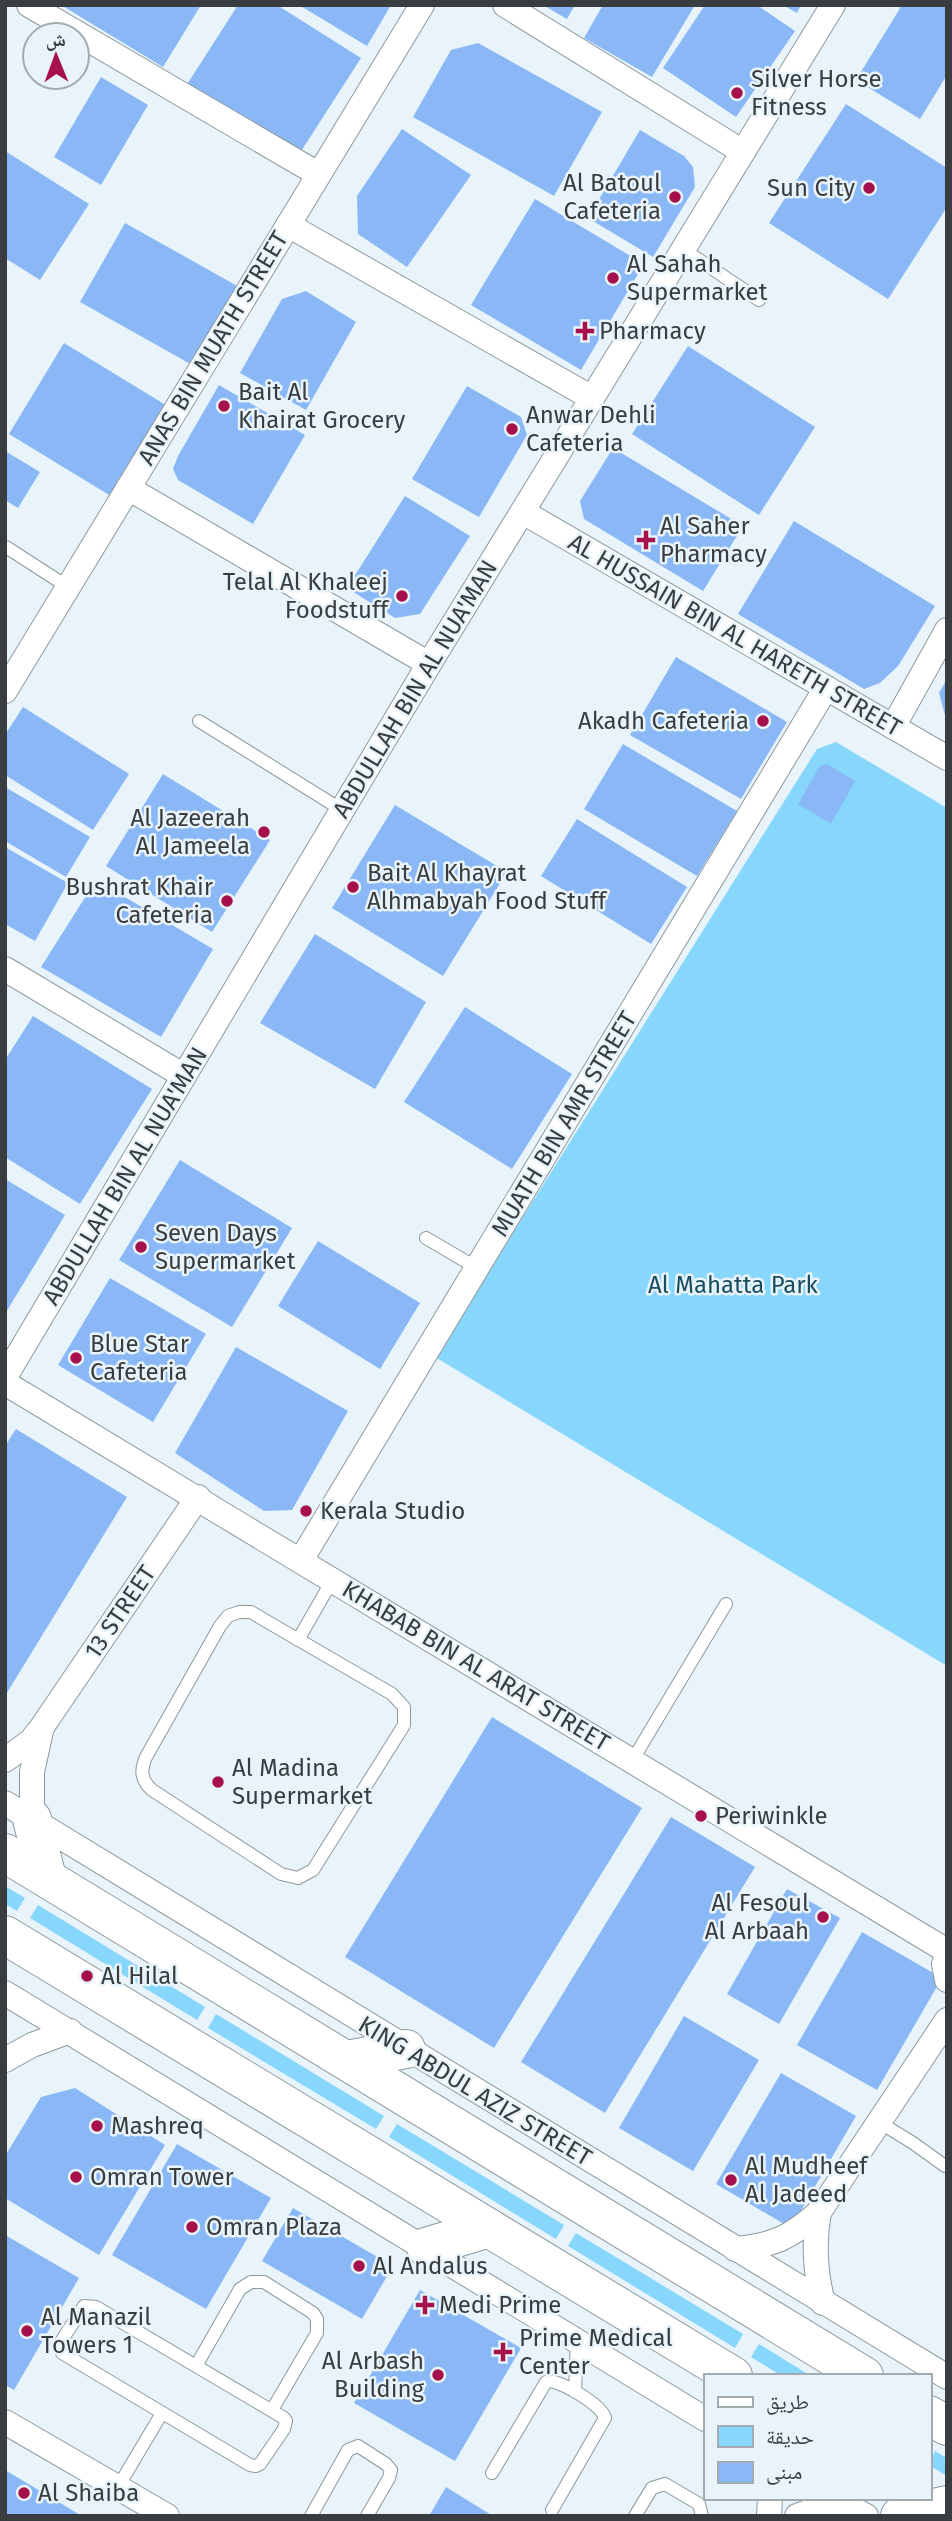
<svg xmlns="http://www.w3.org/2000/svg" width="952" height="2521" viewBox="0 0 952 2521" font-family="'Fira Sans','Noto Naskh Arabic',sans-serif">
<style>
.green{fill:#87d6fb}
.building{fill:#8ab8f7}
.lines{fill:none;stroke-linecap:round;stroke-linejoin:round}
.lane-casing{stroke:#8e999e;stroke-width:14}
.street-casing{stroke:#8e999e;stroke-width:26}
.highway-casing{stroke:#8e999e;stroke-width:40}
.lane{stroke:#fff;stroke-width:12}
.street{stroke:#fff;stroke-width:24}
.highway{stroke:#fff;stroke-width:38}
.poi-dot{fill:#a6114b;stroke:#e8f4fa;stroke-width:2.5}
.labels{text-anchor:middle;stroke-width:5;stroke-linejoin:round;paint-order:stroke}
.poi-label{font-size:24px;fill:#393d40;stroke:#e8f4fa;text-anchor:start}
.street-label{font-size:24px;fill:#393d40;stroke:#e8f4fa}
.park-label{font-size:24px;fill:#1b4d62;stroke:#e8f4fa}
</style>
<rect width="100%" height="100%" fill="#e8f4fa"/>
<g class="green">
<path d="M836 742 947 808V1666L435 1357 817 749Z"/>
<path d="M5 1886 25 1898 17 1911 5 1904Z"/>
<path d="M38 1905 205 2007 197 2020 30 1918Z"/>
<path d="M216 2014 384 2116 376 2129 208 2028Z"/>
<path d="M397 2124 564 2225 556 2239 389 2137Z"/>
<path d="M576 2233 743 2334 735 2348 568 2246Z"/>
<path d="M759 2344 811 2376H782L751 2357Z"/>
<path d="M935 2451 947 2458V2476L929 2465Z"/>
</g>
<g class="building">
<path d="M61 5H201L163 67Z"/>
<path d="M238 5H277L361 58 298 156 186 86Z"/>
<path d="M299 5H391L367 46Z"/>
<path d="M543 5H575L567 19Z"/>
<path d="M603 5H695L652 77 584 38Z"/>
<path d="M705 5H757L795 31 736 117 663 68Z"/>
<path d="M783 5H801L797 13Z"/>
<path d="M902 5H947V75L920 119 856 80Z"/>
<path d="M478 43 602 112 554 196 413 117 451 50Z"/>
<path d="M101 77 148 105 101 185 54 157Z"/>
<path d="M846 104 947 168V207L888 299 769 223Z"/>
<path d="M402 129 471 175 407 267 358 234 357 196Z"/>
<path d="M640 130 684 156 693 167 695 187 653 257 588 218Z"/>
<path d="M5 151 89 204 40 280 5 258Z"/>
<path d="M535 199 644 264 581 370 471 305Z"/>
<path d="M125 223 239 287 194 366 80 302Z"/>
<path d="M306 291 356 322 306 410 240 373 282 299Z"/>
<path d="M64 343 174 410 119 501 9 434Z"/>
<path d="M688 346 815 427 759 515 632 434Z"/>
<path d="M219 385 305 435 253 524 178 480 173 469 178 456Z"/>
<path d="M467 386 521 417 527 435 479 517 412 479Z"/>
<path d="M613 448 743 526 703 591 584 519 580 501Z"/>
<path d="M5 451 40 472 18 508 5 500Z"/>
<path d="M405 496 470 536 420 614 395 618 347 588Z"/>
<path d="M794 521 935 606 898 666 880 683 864 689 738 614Z"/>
<path d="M676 657 787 722 741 799 630 735Z"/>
<path d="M947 679V719H946L939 693Z"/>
<path d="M23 707 129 774 93 830 5 775V735Z"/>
<path d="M623 744 737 811 697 876 584 809Z"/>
<path d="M827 764 855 781 831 824 798 804 820 766Z"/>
<path d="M163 774 270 840 212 932 106 866Z"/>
<path d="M5 787 90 837 66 877 5 841Z"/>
<path d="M395 805 507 872 443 976 332 908Z"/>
<path d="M577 819 687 887 651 944 541 876Z"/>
<path d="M5 847 68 883 35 941 5 924Z"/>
<path d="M96 880 213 949 161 1037 41 967Z"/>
<path d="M315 934 426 1002 375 1089 260 1023Z"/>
<path d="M465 1007 572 1074 512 1169 404 1102Z"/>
<path d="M33 1016 152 1089 80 1204 5 1157V1060Z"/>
<path d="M180 1160 292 1228 232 1327 119 1260Z"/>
<path d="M5 1179 65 1215 5 1314Z"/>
<path d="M318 1241 420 1303 380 1369 278 1306Z"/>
<path d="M110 1278 206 1334 153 1422 58 1365Z"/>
<path d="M236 1347 348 1411 292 1510 264 1511 175 1453Z"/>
<path d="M16 1429 127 1497 5 1696V1446Z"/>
<path d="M492 1717 642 1808 494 2048 345 1957Z"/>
<path d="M671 1817 755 1867 605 2113 521 2062Z"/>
<path d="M787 1889 840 1918 779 2024 727 1994Z"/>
<path d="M862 1932 942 1978 877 2090 797 2045Z"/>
<path d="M684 2016 759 2060 693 2171 619 2128Z"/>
<path d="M781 2073 856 2116 791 2228 716 2184Z"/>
<path d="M75 2088 165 2145 99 2255 5 2198V2156L41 2097Z"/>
<path d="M177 2144 271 2198 206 2309 112 2255Z"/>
<path d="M293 2208 393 2266 362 2319 262 2261Z"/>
<path d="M5 2235 79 2278 14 2390 5 2385Z"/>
<path d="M420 2290 521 2348 455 2461 354 2403Z"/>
<path d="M5 2470 82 2516H5Z"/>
<path d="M446 2487 493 2516H429Z"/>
</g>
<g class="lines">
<g class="lane-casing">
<g id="lane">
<path d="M683 249 759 300"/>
<path d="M6 547 68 587"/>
<path d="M199 721 342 810"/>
<path d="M426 1238 477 1268"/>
<path d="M239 1612H251L261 1618 392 1694 404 1707V1725L313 1870 298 1878 281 1874 152 1790C141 1780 140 1771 146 1757L220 1626 228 1616Z"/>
<path d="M298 1640 333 1579"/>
<path d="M632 1761 726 1604"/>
<path d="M879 2122 913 2143 945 2166"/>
<path d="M84 2306 96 2307 284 2418 286 2421 284 2429 260 2464 256 2466 250 2465 62 2353 60 2343Z"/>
<path d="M196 2366 240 2289 251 2282H264L313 2313 317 2319V2333L272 2410"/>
<path d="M575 2392 577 2340"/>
<path d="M492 2473 546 2382C557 2377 603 2406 605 2418L552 2510"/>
<path d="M118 2487 162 2413"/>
<path d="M311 2516 348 2450 358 2446 386 2464 391 2470 389 2478 367 2516"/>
<path d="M635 2516 652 2488 665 2484 699 2504 702 2516"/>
</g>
</g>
<g class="street-casing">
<g id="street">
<path d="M29 5 318 174"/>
<path d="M505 5 743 152"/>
<path d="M288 225 592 398"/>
<path d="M128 488 429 664"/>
<path d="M523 512 947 758"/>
<path d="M5 691 422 5"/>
<path d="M893 727 947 630"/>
<path d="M5 969 184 1076"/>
<path d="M5 1377 429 664 833 5"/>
<path d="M5 1383 947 1951"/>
<path d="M301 1560 826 688"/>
<path d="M5 1760 31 1741 42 1727 198 1497"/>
<path d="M5 1803 947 2377"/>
<path d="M32 1819V1772L41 1731"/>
<path d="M947 1957 944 1964 947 1980"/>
<path d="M5 1993 705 2419"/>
<path d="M5 2060 32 2045 70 2031"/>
<path d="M819 2212C813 2244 815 2272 823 2303"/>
<path d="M735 2249C772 2246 792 2237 819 2212L947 2020"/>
<path d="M5 2422 167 2516"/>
<path d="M833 2498 866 2516"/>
<path d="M769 2516 770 2498"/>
<path d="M797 2516 838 2501"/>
</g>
</g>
<g class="highway-casing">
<g id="highway">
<path d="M32 1819 47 1878"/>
<path d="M5 1853 864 2376"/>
<path d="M5 1935 733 2376"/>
<path d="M347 2060 406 2049"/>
<path d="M426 2247 489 2228"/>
<path d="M929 2415 947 2426"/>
<path d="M900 2516 947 2505"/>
</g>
</g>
<use href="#lane" class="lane"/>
<use href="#street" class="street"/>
<use href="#highway" class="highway"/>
</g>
<g class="poi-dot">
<circle cx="737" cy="93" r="7"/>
<circle cx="869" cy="188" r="7"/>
<circle cx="675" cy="197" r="7"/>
<circle cx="613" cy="278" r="7"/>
<path d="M581.5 320.5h7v7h7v7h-7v7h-7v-7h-7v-7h7z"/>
<circle cx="224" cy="406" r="7"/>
<circle cx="512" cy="429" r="7"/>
<path d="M642.5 529.5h7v7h7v7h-7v7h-7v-7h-7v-7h7z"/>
<circle cx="402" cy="596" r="7"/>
<circle cx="763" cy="721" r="7"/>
<circle cx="264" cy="832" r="7"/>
<circle cx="353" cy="887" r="7"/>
<circle cx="227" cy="901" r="7"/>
<circle cx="141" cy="1247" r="7"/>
<circle cx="76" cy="1358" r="7"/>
<circle cx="306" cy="1511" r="7"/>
<circle cx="218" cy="1782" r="7"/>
<circle cx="701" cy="1816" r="7"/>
<circle cx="823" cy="1917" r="7"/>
<circle cx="87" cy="1976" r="7"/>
<circle cx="97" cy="2126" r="7"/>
<circle cx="76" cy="2177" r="7"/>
<circle cx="731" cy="2180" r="7"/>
<circle cx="192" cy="2227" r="7"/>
<circle cx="359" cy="2266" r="7"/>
<path d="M421.5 2294.5h7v7h7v7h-7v7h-7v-7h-7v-7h7z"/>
<circle cx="27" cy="2331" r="7"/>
<path d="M499.5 2341.5h7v7h7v7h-7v7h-7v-7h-7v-7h7z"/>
<circle cx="438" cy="2375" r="7"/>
<circle cx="24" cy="2493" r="7"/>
</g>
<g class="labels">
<g class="poi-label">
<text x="751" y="87">Silver Horse<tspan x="751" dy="28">Fitness</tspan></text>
<text x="661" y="191" text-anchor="end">Al Batoul<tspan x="661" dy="28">Cafeteria</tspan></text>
<text x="855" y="196" text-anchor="end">Sun City</text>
<text x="627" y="272">Al Sahah<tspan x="627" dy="28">Supermarket</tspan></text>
<text x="599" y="339">Pharmacy</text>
<text x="238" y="400">Bait Al<tspan x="238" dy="28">Khairat Grocery</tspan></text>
<text x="526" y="423">Anwar Dehli<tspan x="526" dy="28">Cafeteria</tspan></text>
<text x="660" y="534">Al Saher<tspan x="660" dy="28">Pharmacy</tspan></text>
<text x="388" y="590" text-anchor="end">Telal Al Khaleej<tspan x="388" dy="28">Foodstuff</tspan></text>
<text x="749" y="729" text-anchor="end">Akadh Cafeteria</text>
<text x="250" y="826" text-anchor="end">Al Jazeerah<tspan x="250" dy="28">Al Jameela</tspan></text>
<text x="367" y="881">Bait Al Khayrat<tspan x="367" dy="28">Alhmabyah Food Stuff</tspan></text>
<text x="213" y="895" text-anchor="end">Bushrat Khair<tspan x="213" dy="28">Cafeteria</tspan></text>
<text x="155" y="1241">Seven Days<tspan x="155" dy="28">Supermarket</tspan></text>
<text x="90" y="1352">Blue Star<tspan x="90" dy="28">Cafeteria</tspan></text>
<text x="320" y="1519">Kerala Studio</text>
<text x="232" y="1776">Al Madina<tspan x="232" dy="28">Supermarket</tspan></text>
<text x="715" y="1824">Periwinkle</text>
<text x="809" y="1911" text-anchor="end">Al Fesoul<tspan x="809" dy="28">Al Arbaah</tspan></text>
<text x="101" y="1984">Al Hilal</text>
<text x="111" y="2134">Mashreq</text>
<text x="745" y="2174">Al Mudheef<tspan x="745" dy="28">Al Jadeed</tspan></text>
<text x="90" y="2185">Omran Tower</text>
<text x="206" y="2235">Omran Plaza</text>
<text x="373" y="2274">Al Andalus</text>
<text x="439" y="2313">Medi Prime</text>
<text x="41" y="2325">Al Manazil<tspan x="41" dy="28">Towers 1</tspan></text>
<text x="519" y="2346">Prime Medical<tspan x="519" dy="28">Center</tspan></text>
<text x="424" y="2369" text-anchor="end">Al Arbash<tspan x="424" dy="28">Building</tspan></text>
<text x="38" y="2501">Al Shaiba</text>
</g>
<g class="street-label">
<text transform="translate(213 348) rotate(-59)" y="8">ANAS BIN MUATH STREET</text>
<text transform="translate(735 635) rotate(30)" y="8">AL HUSSAIN BIN AL HARETH STREET</text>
<text transform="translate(415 689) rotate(-59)" y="8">ABDULLAH BIN AL NUA'MAN</text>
<text transform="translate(564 1124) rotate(-59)" y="8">MUATH BIN AMR STREET</text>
<text transform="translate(125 1176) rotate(-59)" y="8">ABDULLAH BIN AL NUA'MAN</text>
<text transform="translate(120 1612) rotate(-56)" y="8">13 STREET</text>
<text transform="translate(476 1666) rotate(31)" y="8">KHABAB BIN AL ARAT STREET</text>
<text transform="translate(475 2091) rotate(31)" y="8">KING ABDUL AZIZ STREET</text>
</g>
<g class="park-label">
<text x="733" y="1293">Al Mahatta Park</text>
</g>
</g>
<rect width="952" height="2521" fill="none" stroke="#393d40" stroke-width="14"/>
<rect x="704" y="2374" width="228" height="126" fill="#e8f4fa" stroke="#a2abb0" stroke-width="2"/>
<rect x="718" y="2397" width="35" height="10" fill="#ffffff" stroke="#a2abb0" stroke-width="2"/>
<text x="766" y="2409" font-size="21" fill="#393d40">طريق</text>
<rect x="718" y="2426" width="35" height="21" fill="#87d6fb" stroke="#a2abb0" stroke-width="2"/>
<text x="766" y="2444" font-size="21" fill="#393d40">حديقة</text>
<rect x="718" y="2462" width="35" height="21" fill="#8ab8f7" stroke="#a2abb0" stroke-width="2"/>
<text x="766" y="2479" font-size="21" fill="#393d40">مبنى</text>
<g transform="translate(56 56) rotate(359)"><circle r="33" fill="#e8f4fa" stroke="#a2abb0" stroke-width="2"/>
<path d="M0-5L12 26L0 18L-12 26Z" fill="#a6114b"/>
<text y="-10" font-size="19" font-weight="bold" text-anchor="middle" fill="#393d40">ش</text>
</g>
</svg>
